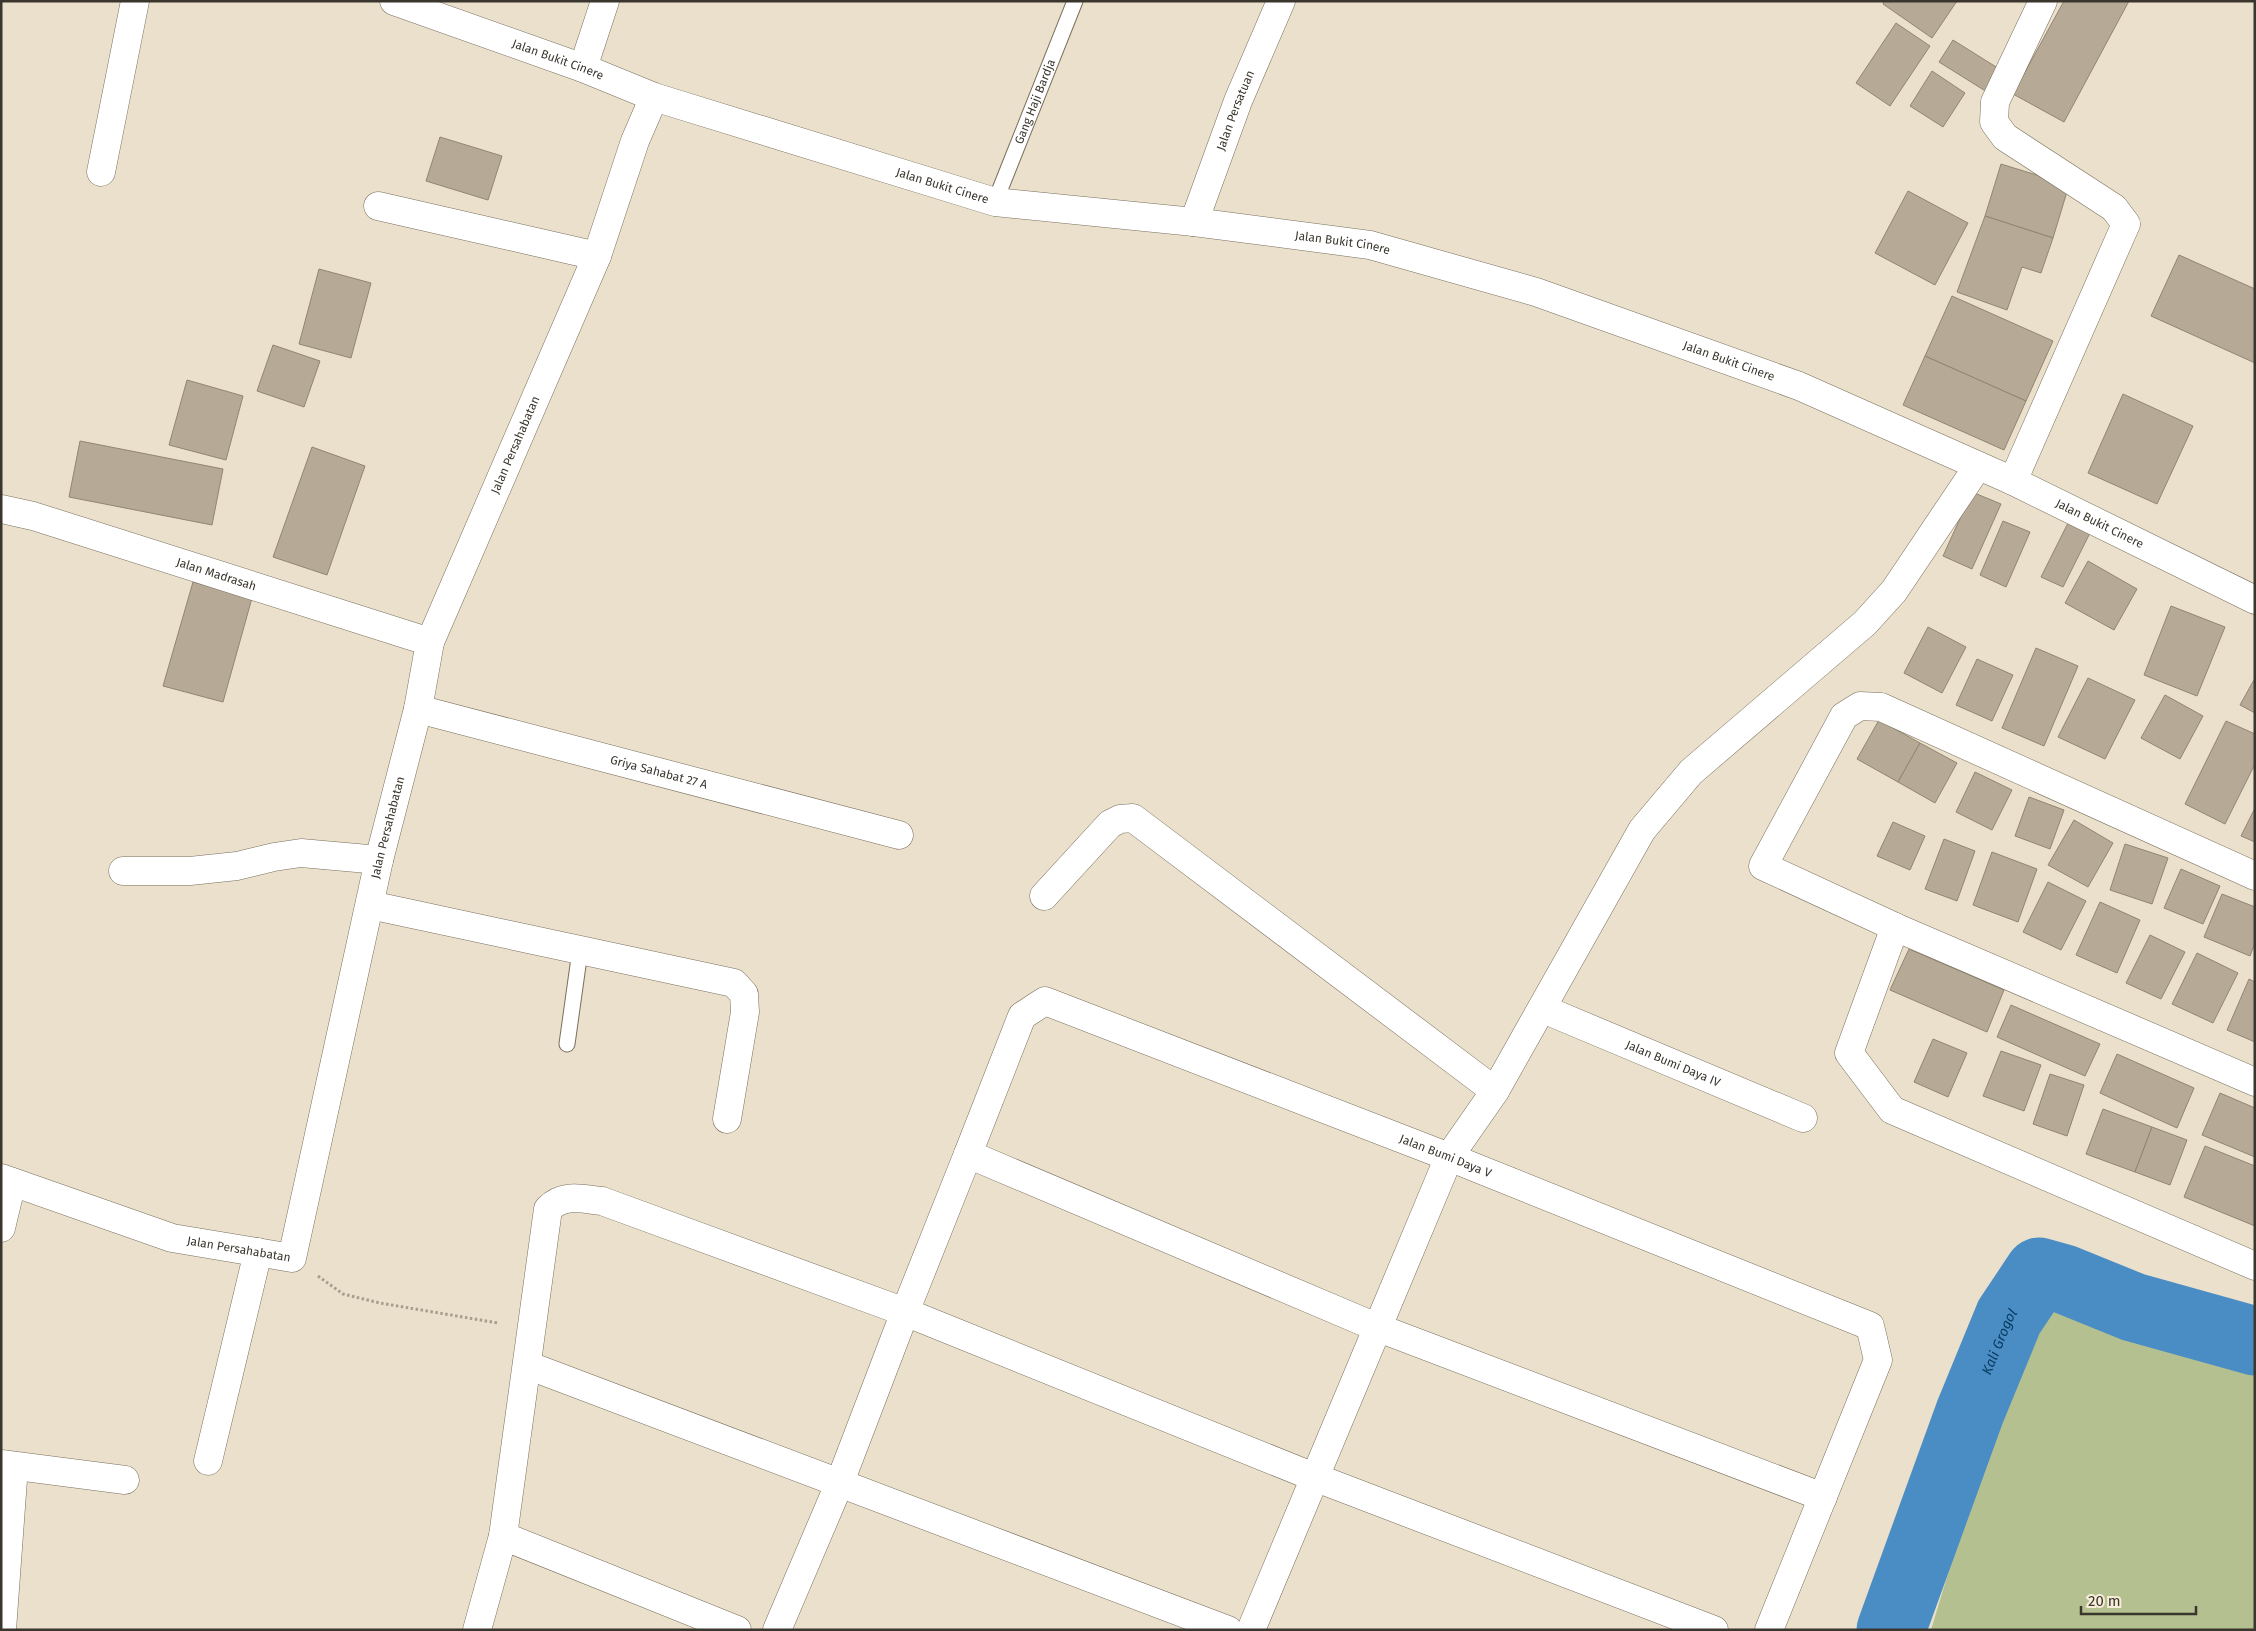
<svg xmlns="http://www.w3.org/2000/svg" width="2256" height="1631" viewBox="0 0 2256 1631" font-family="'Fira Sans',sans-serif">
<style>
.green{fill:#b4c08f}
.lines{fill:none;stroke-linecap:round;stroke-linejoin:round}
.river{stroke:#4a8cc4;stroke-width:69}
.building{fill:#b6a996;stroke:#918573}
.service-casing{stroke:#796f5d;stroke-width:17}
.minor-casing{stroke:#796f5d;stroke-width:29}
.secondary-casing{stroke:#796f5d;stroke-width:29}
.path{stroke:#a59e8e;stroke-width:3;stroke-dasharray:2.5 2.5;stroke-linecap:butt}
.service{stroke:#fff;stroke-width:15}
.minor{stroke:#fff;stroke-width:28}
.secondary{stroke:#fff;stroke-width:28}
.labels{text-anchor:middle;stroke-width:4.5;stroke-linejoin:round;paint-order:stroke}
.street-label{font-size:12px;fill:#3a362e;stroke:#f7edd8}
.water-label{font-size:14px;font-style:italic;fill:#093d62;stroke:#f7edd8}
</style>
<rect width="100%" height="100%" fill="#eae0cb"/>
<path class="green" d="M2039 1272 2064 1279 2133 1307 2255 1341V1630H1931Z"/>
<g class="lines">
<path class="river" id="s1" d="M1891 1630 1970 1412 2009 1317 2039 1272 2064 1279 2133 1307 2255 1341"/>
</g>
<g class="building">
<path d="M1884 1H1957L1932 38 1883 4Z"/>
<path d="M2064 1H2129L2064 122 2013 94Z"/>
<path d="M1896 23 1930 46 1890 106 1856 83Z"/>
<path d="M1953 40 2001 70 1987 92 1939 62Z"/>
<path d="M1932 71 1965 93 1943 127 1910 106Z"/>
<path d="M440 137 502 156 488 200 426 181Z"/>
<path d="M2001 164 2069 185 2053 238 1985 216Z"/>
<path d="M1908 191 1968 223 1935 285 1875 253Z"/>
<path d="M1985 216 2053 238 2041 273 2022 267 2007 310 1957 292Z"/>
<path d="M2179 255 2255 289V363L2151 316Z"/>
<path d="M319 269 371 283 351 358 299 344Z"/>
<path d="M1952 296 2053 341 2026 401 1925 356Z"/>
<path d="M273 345 320 361 304 407 257 391Z"/>
<path d="M1925 356 2026 401 2004 450 1903 405Z"/>
<path d="M187 380 243 396 226 460 169 445Z"/>
<path d="M2123 394 2193 426 2157 504 2088 473Z"/>
<path d="M80 441 223 469 212 525 69 497Z"/>
<path d="M312 447 365 466 327 575 273 557Z"/>
<path d="M1972 492 2001 504 1972 569 1943 556Z"/>
<path d="M2003 521 2030 532 2006 587 1980 575Z"/>
<path d="M2068 523 2090 533 2063 587 2041 577Z"/>
<path d="M2088 561 2137 589 2114 630 2065 603Z"/>
<path d="M193 582 252 598 223 702 163 686Z"/>
<path d="M2171 606 2225 627 2197 696 2144 675Z"/>
<path d="M1928 627 1966 647 1942 693 1904 673Z"/>
<path d="M2036 648 2078 666 2044 746 2002 728Z"/>
<path d="M1977 659 2013 675 1992 721 1956 705Z"/>
<path d="M2088 678 2135 700 2105 759 2058 737Z"/>
<path d="M2255 678V713L2240 705Z"/>
<path d="M2165 695 2203 716 2180 759 2141 738Z"/>
<path d="M1879 720 1920 743 1898 782 1857 759Z"/>
<path d="M2226 721 2255 734V764L2225 824 2185 804Z"/>
<path d="M1920 743 1957 763 1935 803 1898 782Z"/>
<path d="M1975 772 2012 790 1992 830 1956 812Z"/>
<path d="M2029 797 2064 810 2050 849 2015 836Z"/>
<path d="M2255 808V842L2241 836Z"/>
<path d="M2074 820 2113 843 2088 887 2048 865Z"/>
<path d="M1893 822 1925 836 1910 870 1877 856Z"/>
<path d="M1944 839 1975 851 1957 901 1925 889Z"/>
<path d="M2125 844 2168 858 2152 904 2110 890Z"/>
<path d="M1992 852 2037 869 2018 922 1973 905Z"/>
<path d="M2181 869 2220 886 2203 924 2164 908Z"/>
<path d="M2048 882 2086 901 2061 950 2023 932Z"/>
<path d="M2222 894 2255 907V943L2250 956 2204 937Z"/>
<path d="M2100 902 2140 920 2117 973 2076 955Z"/>
<path d="M2150 935 2185 952 2161 999 2126 983Z"/>
<path d="M1909 949 2004 990 1987 1032 1890 990Z"/>
<path d="M2197 953 2238 973 2213 1023 2172 1004Z"/>
<path d="M2249 979 2255 982V1042L2227 1030Z"/>
<path d="M2011 1005 2100 1044 2085 1076 1997 1037Z"/>
<path d="M1933 1039 1967 1053 1948 1097 1914 1082Z"/>
<path d="M2001 1051 2041 1065 2024 1111 1983 1096Z"/>
<path d="M2117 1054 2194 1088 2177 1128 2100 1093Z"/>
<path d="M2050 1074 2084 1085 2067 1136 2033 1124Z"/>
<path d="M2220 1093 2255 1108V1157L2202 1135Z"/>
<path d="M2103 1109 2152 1127 2135 1172 2086 1154Z"/>
<path d="M2152 1127 2187 1140 2170 1185 2135 1172Z"/>
<path d="M2205 1146 2255 1166V1226L2184 1197Z"/>
</g>
<g class="lines">
<g class="service-casing">
<g id="service">
<path id="s2" d="M995 202 1075 1"/>
<path d="M567 1044 580 951"/>
</g>
</g>
<g class="minor-casing">
<g id="minor">
<path d="M583 68 605 1"/>
<path d="M101 172 135 1"/>
<path d="M378 206 597 256"/>
<path id="s3" d="M1194 222 1238 101 1281 1"/>
<path d="M2013 481 2126 224 2114 208 2005 137 1994 122 1995 102 2043 1"/>
<path id="s4" d="M1 509 33 516 430 642"/>
<path id="s5" d="M418 709 899 835"/>
<path d="M123 871H190L237 866 274 857 301 853 379 860"/>
<path d="M2255 876 1881 707 1860 706 1844 716 1763 866 1895 927 2255 1082"/>
<path d="M1044 896 1110 824 1120 819 1133 818 1495 1091"/>
<path d="M370 905 734 983 744 994 745 1012 727 1119"/>
<path d="M1895 927 1849 1053 1892 1110 2255 1266"/>
<path id="s6" d="M1543 1009 1803 1118"/>
<path id="s7" d="M968 1154 1022 1016 1045 1001 1449 1157 1870 1326 1878 1360 1769 1630"/>
<path id="s8" d="M1 1178 172 1238 292 1258 379 860 418 709 430 642 597 256 635 141 654 97"/>
<path d="M1 1228 12 1182"/>
<path d="M527 1365 1228 1630"/>
<path d="M208 1461 258 1252"/>
<path d="M1 1464 125 1480"/>
<path d="M503 1536 737 1630"/>
<path d="M2 1630 14 1466"/>
<path d="M477 1630 503 1536 548 1209C563 1193 582 1199 602 1201L905 1312 968 1154 1376 1327 1823 1497"/>
<path d="M777 1630 840 1482 905 1312 1314 1477 1714 1630"/>
<path d="M1251 1630 1449 1157 1495 1091 1642 830 1691 772 1865 623 1894 591 1978 466"/>
</g>
</g>
<g class="secondary-casing">
<g id="secondary">
<path id="s9" d="M394 1 583 68 654 97 995 202 1194 222 1370 245 1536 292 1799 386 2013 481 2255 600"/>
</g>
</g>
<path class="path" d="M318 1276 343 1294 380 1303 498 1323"/>
<use href="#service" class="service"/>
<use href="#minor" class="minor"/>
<use href="#secondary" class="secondary"/>
</g>
<g class="labels">
<g class="street-label">
<text dy="4" stroke="none"><textPath href="#s9" startOffset="174">Jalan Bukit Cinere</textPath></text>
<text dy="4" stroke="none"><textPath href="#s2" startOffset="108">Gang Haji Bardja</textPath></text>
<text dy="4" stroke="none"><textPath href="#s3" startOffset="119">Jalan Persatuan</textPath></text>
<text dy="4" stroke="none"><textPath href="#s9" startOffset="579">Jalan Bukit Cinere</textPath></text>
<text dy="4" stroke="none"><textPath href="#s9" startOffset="984">Jalan Bukit Cinere</textPath></text>
<text dy="4" stroke="none"><textPath href="#s9" startOffset="1389">Jalan Bukit Cinere</textPath></text>
<text dy="4" stroke="none"><textPath href="#s8" startOffset="1149">Jalan Persahabatan</textPath></text>
<text dy="4" stroke="none"><textPath href="#s9" startOffset="1794">Jalan Bukit Cinere</textPath></text>
<text dy="4" stroke="none"><textPath href="#s4" startOffset="225">Jalan Madrasah</textPath></text>
<text dy="4" stroke="none"><textPath href="#s5" startOffset="249">Griya Sahabat 27 A</textPath></text>
<text dy="4" stroke="none"><textPath href="#s8" startOffset="744">Jalan Persahabatan</textPath></text>
<text dy="4" stroke="none"><textPath href="#s6" startOffset="141">Jalan Bumi Daya IV</textPath></text>
<text dy="4" stroke="none"><textPath href="#s7" startOffset="605">Jalan Bumi Daya V</textPath></text>
<text dy="4" stroke="none"><textPath href="#s8" startOffset="249">Jalan Persahabatan</textPath></text>
</g>
<g class="water-label">
<text dy="5" stroke="none"><textPath href="#s1" startOffset="308">Kali Grogol</textPath></text>
</g>
</g>
<rect width="2256" height="1631" fill="none" stroke="#3a362e" stroke-width="5"/>
<path d="M2081 1606v8h115v-8" fill="none" stroke="#3a362e" stroke-width="2.5"/>
<text x="2088" y="1606" font-size="15" fill="#3a362e" stroke="#f7edd8" stroke-width="4" paint-order="stroke">20 m</text>
</svg>
